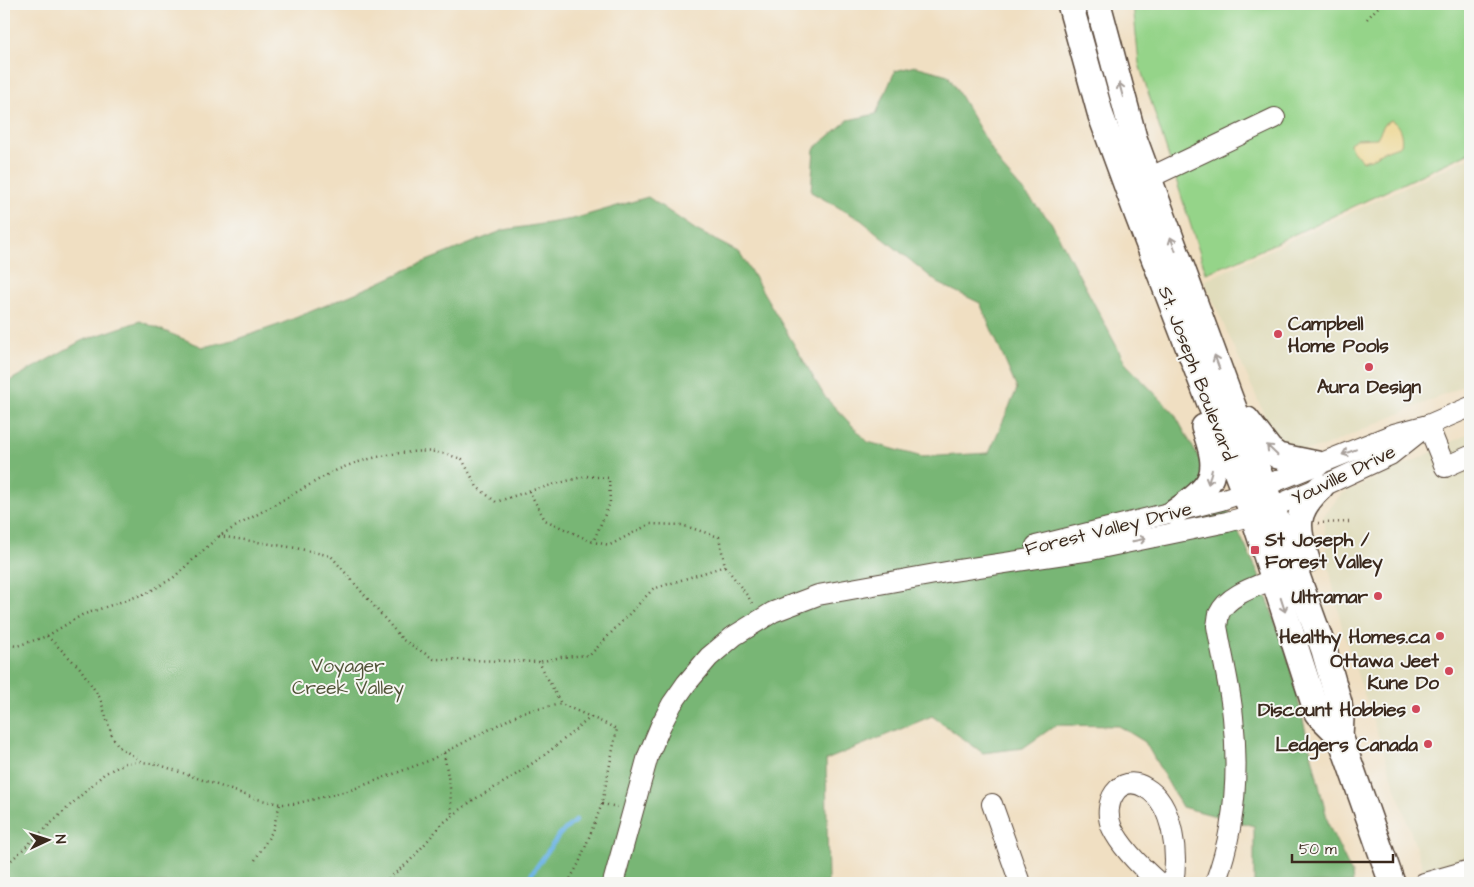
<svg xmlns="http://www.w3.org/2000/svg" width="1474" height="887" viewBox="0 0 1474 887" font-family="'Architects Daughter',sans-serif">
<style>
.built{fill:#e0dcbb}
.green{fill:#95d489;stroke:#687f54}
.forest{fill:#78b675;stroke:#5a704a}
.sand{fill:#eeda9e;stroke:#94825e}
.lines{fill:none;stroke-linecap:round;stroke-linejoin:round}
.stream{stroke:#70b5e6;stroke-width:4.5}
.minor-casing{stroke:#564537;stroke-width:22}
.major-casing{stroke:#564537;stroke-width:28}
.path{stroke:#564537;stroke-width:2.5;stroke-dasharray:1 4;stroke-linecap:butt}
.minor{stroke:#fff;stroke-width:20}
.major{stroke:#fff;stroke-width:25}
.oneway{stroke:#a79f9a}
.poi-dot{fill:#d1495b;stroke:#f6f6f2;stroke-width:2}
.labels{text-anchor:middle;stroke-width:4;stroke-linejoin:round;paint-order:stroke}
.poi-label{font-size:19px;font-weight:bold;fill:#3b2a1e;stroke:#f6f6f2;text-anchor:end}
.street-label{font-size:19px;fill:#3b2a1e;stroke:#f6f6f2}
.park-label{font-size:19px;fill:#525439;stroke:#f6f6f2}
</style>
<rect width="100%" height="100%" fill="#f6f6f2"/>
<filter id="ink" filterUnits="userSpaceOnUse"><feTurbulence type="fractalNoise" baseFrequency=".02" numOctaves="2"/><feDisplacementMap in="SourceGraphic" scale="10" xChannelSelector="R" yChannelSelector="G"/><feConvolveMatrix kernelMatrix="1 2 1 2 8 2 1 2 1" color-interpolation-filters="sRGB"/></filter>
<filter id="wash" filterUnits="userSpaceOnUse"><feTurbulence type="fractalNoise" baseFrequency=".0096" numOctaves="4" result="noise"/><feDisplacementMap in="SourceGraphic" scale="20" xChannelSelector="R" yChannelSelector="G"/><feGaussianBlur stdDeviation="1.12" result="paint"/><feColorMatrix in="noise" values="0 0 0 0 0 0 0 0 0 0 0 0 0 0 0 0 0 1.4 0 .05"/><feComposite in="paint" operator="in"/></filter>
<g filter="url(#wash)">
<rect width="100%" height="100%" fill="#f0dfc2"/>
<g class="built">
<path d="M1470 157V383L1323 447 1294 452 1275 438 1204 281Z"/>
<path d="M1470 433V883H1428L1343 632 1329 568 1323 517 1341 494 1416 460Z"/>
</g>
<path class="green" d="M1133 4H1470V152L1237 261 1206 273 1139 64Z"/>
<path class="forest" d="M915 66 948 75 1002 167 1051 222 1126 364 1174 413 1229 513 1258 572 1287 655 1329 826 1352 874 1353 883H1254V826L1182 807 1145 742 1119 726 1056 725 1023 748 983 753 932 716 826 760 828 883H4V384L81 341 140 321 203 347 238 339 278 325 370 287 419 264 504 230 573 219 648 197 696 230 740 253 825 397 868 442 922 457 989 453 1017 389 980 303 938 283 861 220 811 192 814 149 848 120 876 114 895 71Z"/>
<path class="sand" d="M1391 120C1400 125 1403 136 1401 145L1382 152 1371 159 1362 161 1351 148 1350 143 1356 139 1377 138 1385 123Z"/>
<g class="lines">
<path class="stream" d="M525 883 560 834 576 820"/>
</g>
</g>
<g filter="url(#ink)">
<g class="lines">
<g class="minor-casing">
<g id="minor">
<path d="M1149 178 1275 118"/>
<path d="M1428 425 1445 467 1470 456"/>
<path d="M1036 546 1221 500 1264 486 1394 434 1428 425 1470 407"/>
<path d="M992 804 1020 883"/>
<path d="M613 883 648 756 661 725 672 704 686 684 709 657 734 636 773 612 818 595 952 571 1091 550 1227 522 1253 515 1321 487 1390 455 1428 425"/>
<path d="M1159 883C1142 868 1122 849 1112 828 1101 804 1119 771 1146 788 1174 804 1178 855 1173 883"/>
<path d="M1215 883C1235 830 1239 773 1233 717 1230 686 1222 656 1217 626 1218 622 1218 618 1219 614 1227 595 1257 586 1274 579"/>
<path d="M1424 883 1470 870"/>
</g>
</g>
<g class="major-casing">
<g id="major">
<path d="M1070 4 1101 116 1137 214 1253 515 1317 713 1340 736"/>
<path d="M1098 4 1134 138 1230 398 1272 507 1324 650 1339 703 1341 718 1340 736 1392 883"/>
<path d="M1247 420 1270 450 1278 456 1317 464"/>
<path d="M1175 512C1215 484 1221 475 1204 427"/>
<path d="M1307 560C1297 527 1293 513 1321 487"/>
</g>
</g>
<g class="path">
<path d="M1367 19 1381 4"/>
<path d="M529 491 586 476 609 478 610 503 593 542"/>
<path d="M1318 523 1349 522"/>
<path d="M219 536 296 548 331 556 403 640 434 659 539 662 561 704"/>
<path d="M725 566 749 598 753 605"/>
<path d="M47 636 80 668 100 698 112 736 119 747 141 761"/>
<path d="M4 644 17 646 47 636 82 615 147 593 173 578 219 536 327 475C356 459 404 449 436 452 445 453 454 457 462 459L477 487 496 502 529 491 545 520 593 542 610 545 650 524 682 525 719 537 725 566 653 589 590 655 561 657 539 662"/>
<path d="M444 753 450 788 452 816"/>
<path d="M602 804 618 807"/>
<path d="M255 860 272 832 280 804"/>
<path d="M4 867 104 774 125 763 141 762 157 764 257 799 280 804H294L351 790 428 761 523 712 561 704 591 717 546 754 508 780 473 800 443 823 409 862 389 878 379 883"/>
<path d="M568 883 579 863 602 804 617 729 591 717"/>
</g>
<use href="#minor" class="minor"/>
<use href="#major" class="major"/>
</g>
<defs><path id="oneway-shaft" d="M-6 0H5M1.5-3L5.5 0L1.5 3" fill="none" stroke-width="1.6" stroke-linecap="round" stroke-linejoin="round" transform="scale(1.25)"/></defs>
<g class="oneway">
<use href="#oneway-shaft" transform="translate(1121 90) rotate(-105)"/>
<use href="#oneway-shaft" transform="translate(1173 244) rotate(-110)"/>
<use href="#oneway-shaft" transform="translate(1217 362) rotate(-110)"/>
<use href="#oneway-shaft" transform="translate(1272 450) rotate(-136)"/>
<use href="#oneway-shaft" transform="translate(1349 452) rotate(159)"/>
<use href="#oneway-shaft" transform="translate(1210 477) rotate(105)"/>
<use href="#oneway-shaft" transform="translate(1139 540) rotate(-12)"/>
<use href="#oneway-shaft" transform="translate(1283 605) rotate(72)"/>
</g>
</g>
<g class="poi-dot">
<circle cx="1278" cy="334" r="5"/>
<circle cx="1369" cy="367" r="5"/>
<rect x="1250" y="545" width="10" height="10" rx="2.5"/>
<circle cx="1378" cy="596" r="5"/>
<circle cx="1440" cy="636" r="5"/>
<circle cx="1449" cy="671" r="5"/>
<circle cx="1416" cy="709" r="5"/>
<circle cx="1428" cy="744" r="5"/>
</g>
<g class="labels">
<g class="poi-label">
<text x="1288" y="330" text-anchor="start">Campbell<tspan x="1288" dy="22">Home Pools</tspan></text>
<text x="1369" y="393" text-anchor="middle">Aura Design</text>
<text x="1265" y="546" text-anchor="start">St Joseph /<tspan x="1265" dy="22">Forest Valley</tspan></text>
<text x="1368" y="603">Ultramar</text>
<text x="1430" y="643">Healthy Homes.ca</text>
<text x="1439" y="667">Ottawa Jeet<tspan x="1439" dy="22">Kune Do</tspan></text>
<text x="1406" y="716">Discount Hobbies</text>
<text x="1418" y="751">Ledgers Canada</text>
</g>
<g class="street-label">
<text transform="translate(1198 373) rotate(69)" y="7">St. Joseph Boulevard</text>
<text transform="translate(1343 474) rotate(-26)" y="7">Youville Drive</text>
<text transform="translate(1108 528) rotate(-14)" y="7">Forest Valley Drive</text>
</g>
<g class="park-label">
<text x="348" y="672">Voyager<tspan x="348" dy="22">Creek Valley</tspan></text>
</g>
</g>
<rect width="1474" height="887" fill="none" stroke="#f6f6f2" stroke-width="20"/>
<g transform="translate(48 840) rotate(86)" stroke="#f6f6f2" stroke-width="4" paint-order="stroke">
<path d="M0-4L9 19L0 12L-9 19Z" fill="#3b2a1e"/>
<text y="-8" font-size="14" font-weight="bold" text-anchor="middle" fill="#3b2a1e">N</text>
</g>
<path d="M1292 854v8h101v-8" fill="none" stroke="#3b2a1e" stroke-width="2.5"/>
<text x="1299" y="854" font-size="15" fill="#3b2a1e" stroke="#f6f6f2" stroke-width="4" paint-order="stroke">50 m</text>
</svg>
